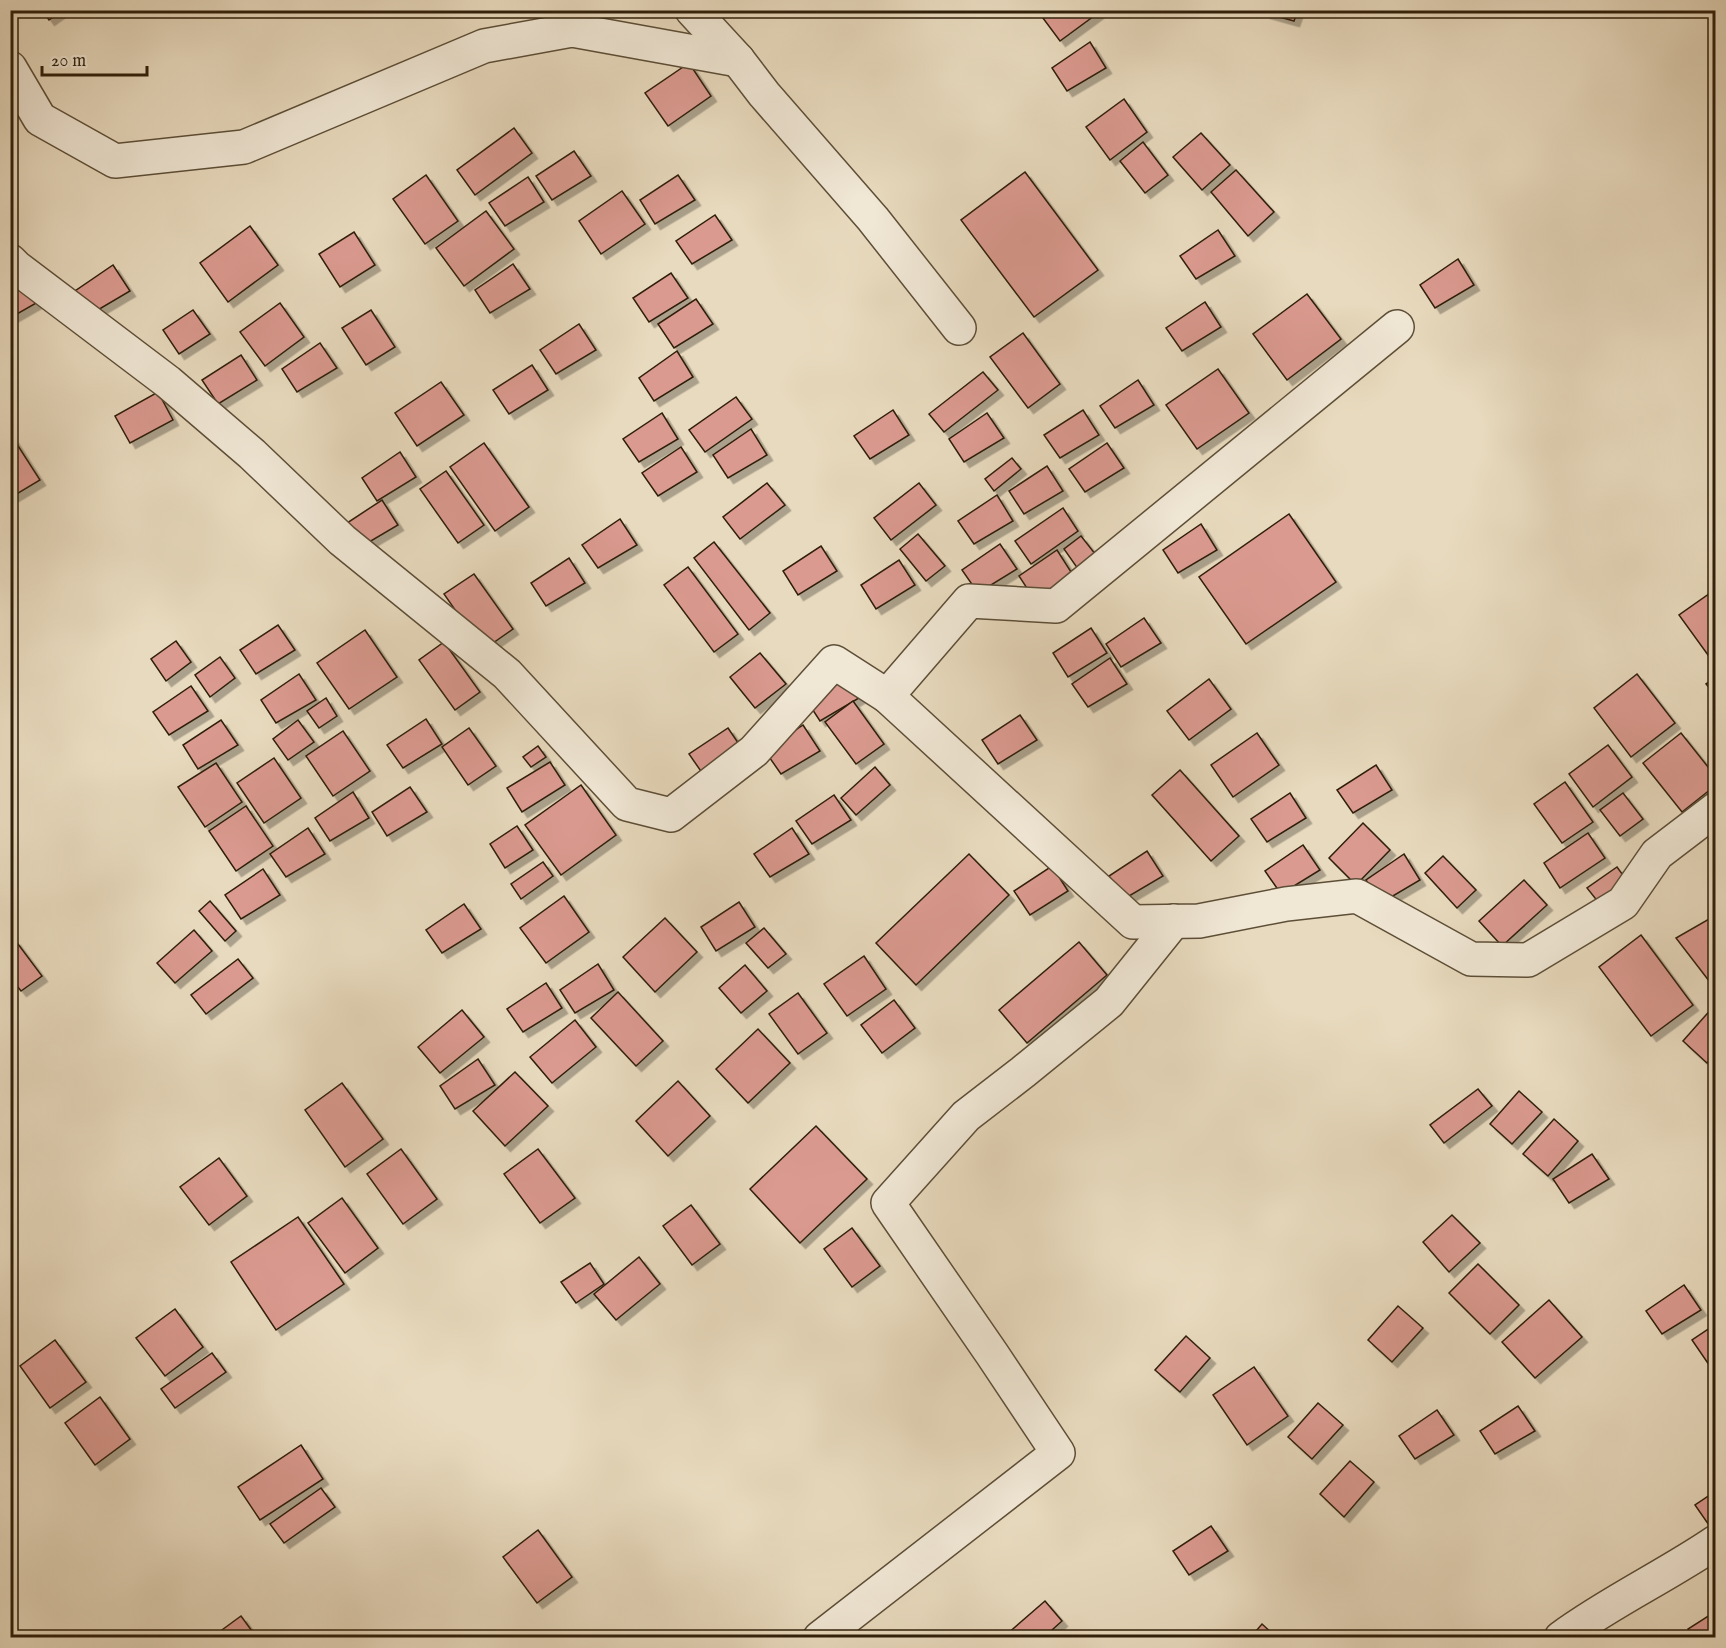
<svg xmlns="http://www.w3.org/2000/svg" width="1726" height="1648" viewBox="0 0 1726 1648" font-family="'IM FELL English',serif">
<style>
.building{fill:#db9a90;stroke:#2f1f0a;stroke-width:1.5;filter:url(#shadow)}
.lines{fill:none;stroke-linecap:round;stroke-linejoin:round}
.street-casing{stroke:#5d4e37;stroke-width:36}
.street{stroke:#f0e7d5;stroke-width:33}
</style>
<defs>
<filter id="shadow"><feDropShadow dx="5.5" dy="5.5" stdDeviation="0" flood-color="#0004"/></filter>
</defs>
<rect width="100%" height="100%" fill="#e8dabe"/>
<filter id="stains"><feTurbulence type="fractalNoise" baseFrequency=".00333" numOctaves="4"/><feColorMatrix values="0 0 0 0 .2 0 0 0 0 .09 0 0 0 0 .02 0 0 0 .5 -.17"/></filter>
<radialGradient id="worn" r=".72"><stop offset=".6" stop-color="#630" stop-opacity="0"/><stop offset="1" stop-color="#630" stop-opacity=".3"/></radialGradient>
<g class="building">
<path d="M42 10H63L49 20Z"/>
<path d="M1037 10H1096L1098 13 1060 41Z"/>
<path d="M1266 10H1298L1294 21 1265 13Z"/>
<path d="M1090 42 1106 68 1067 91 1052 68Z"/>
<path d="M689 63 711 96 668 126 645 93Z"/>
<path d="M1124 99 1147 132 1110 160 1086 127Z"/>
<path d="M514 128 532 153 475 195 457 170Z"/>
<path d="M1201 133 1230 165 1202 190 1173 157Z"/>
<path d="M1143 142 1168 175 1145 193 1120 161Z"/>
<path d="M574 151 591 176 552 200 536 176Z"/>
<path d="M1236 170 1274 212 1248 236 1211 192Z"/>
<path d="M1025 172 1098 270 1034 317 961 220Z"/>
<path d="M426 175 458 221 425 244 393 199Z"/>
<path d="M678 175 695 200 655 224 640 200Z"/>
<path d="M528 177 544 202 505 226 489 203Z"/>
<path d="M622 191 645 224 601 254 579 221Z"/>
<path d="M486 211 514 249 464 286 436 248Z"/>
<path d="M715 215 732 240 692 264 676 241Z"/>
<path d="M250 226 278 265 228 302 200 263Z"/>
<path d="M1218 230 1235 256 1196 279 1180 256Z"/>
<path d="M354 232 375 265 340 287 319 254Z"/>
<path d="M1458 259 1474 285 1435 308 1420 285Z"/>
<path d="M513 264 530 289 490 313 475 290Z"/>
<path d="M113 265 130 291 91 314 75 291Z"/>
<path d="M671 273 688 298 649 322 633 298Z"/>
<path d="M22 276 38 302 10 318V284Z"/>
<path d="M1307 294 1341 339 1287 380 1253 334Z"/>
<path d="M696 299 713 324 674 348 658 324Z"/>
<path d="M1205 302 1221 327 1182 351 1166 328Z"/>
<path d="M280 303 304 337 265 366 240 332Z"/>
<path d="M193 310 210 334 179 354 163 330Z"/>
<path d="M371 310 395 347 366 365 342 328Z"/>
<path d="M579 324 596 350 556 374 540 350Z"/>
<path d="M1023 333 1060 384 1028 408 990 357Z"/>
<path d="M320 343 337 368 297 392 282 369Z"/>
<path d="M677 351 693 377 654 401 639 378Z"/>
<path d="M241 355 257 380 218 404 202 380Z"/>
<path d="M532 365 548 390 509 414 493 390Z"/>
<path d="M1218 369 1249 413 1197 449 1166 405Z"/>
<path d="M983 372 998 390 944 432 929 414Z"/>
<path d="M1138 380 1154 405 1115 428 1100 406Z"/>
<path d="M441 382 464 415 417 446 395 413Z"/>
<path d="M158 392 173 420 130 443 115 416Z"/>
<path d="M736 397 752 419 705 452 689 430Z"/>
<path d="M893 410 909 435 870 459 854 436Z"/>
<path d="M1083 410 1099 435 1060 458 1044 435Z"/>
<path d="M662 413 678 439 639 462 623 439Z"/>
<path d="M987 413 1004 438 964 462 949 439Z"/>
<path d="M751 429 767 455 728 478 713 455Z"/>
<path d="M13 438 40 480 10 498V439Z"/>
<path d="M484 443 529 507 495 531 450 467Z"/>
<path d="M1107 443 1124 468 1085 492 1069 469Z"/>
<path d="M681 447 697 472 658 496 642 473Z"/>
<path d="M400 452 416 477 377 501 362 478Z"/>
<path d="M1012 458 1021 469 994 491 985 479Z"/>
<path d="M1047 466 1063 491 1024 514 1009 491Z"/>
<path d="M446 471 484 525 458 543 420 489Z"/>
<path d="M767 483 785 505 740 539 723 517Z"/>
<path d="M919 483 936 505 891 540 874 518Z"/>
<path d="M997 495 1013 521 974 544 958 521Z"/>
<path d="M382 500 398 525 359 548 344 525Z"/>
<path d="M1063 508 1078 531 1031 564 1015 541Z"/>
<path d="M1289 514 1336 582 1246 644 1199 577Z"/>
<path d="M620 519 637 545 598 568 582 545Z"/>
<path d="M1201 524 1217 550 1178 573 1163 550Z"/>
<path d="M918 534 945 566 926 581 900 549Z"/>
<path d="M1081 536 1096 555 1078 569 1064 549Z"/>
<path d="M714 542 770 613 749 630 694 558Z"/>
<path d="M1000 544 1017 569 978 593 962 570Z"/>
<path d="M821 546 837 571 798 595 783 571Z"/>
<path d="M1057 550 1073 575 1034 599 1019 576Z"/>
<path d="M569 558 585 583 546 606 531 583Z"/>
<path d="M899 560 915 585 876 609 861 585Z"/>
<path d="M688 567 738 634 714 652 664 585Z"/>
<path d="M474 574 513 629 483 650 444 594Z"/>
<path d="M1716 589V650L1708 655 1679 615Z"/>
<path d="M1144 618 1161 643 1121 667 1106 644Z"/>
<path d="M278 625 295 650 256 674 240 650Z"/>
<path d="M1091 628 1107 653 1068 677 1053 653Z"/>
<path d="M365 630 397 677 349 709 317 663Z"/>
<path d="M176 641 191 662 166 681 151 659Z"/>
<path d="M444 642 480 692 455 710 419 660Z"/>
<path d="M760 653 786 684 755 708 730 677Z"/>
<path d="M220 657 235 678 210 697 195 675Z"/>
<path d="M1110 658 1127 684 1088 707 1072 684Z"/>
<path d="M843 672 859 698 820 721 805 698Z"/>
<path d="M299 674 316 700 276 723 261 700Z"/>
<path d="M1637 674 1675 723 1631 757 1594 708Z"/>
<path d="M1716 677V696L1706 684Z"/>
<path d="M1209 679 1231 709 1189 740 1167 711Z"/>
<path d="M191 686 208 711 169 735 153 712Z"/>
<path d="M326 698 337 716 319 728 307 711Z"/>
<path d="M853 701 884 744 856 764 825 722Z"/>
<path d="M1020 715 1037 740 998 764 982 740Z"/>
<path d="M426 719 442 744 403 768 387 745Z"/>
<path d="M221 720 238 745 198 769 183 745Z"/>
<path d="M298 720 314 742 288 760 273 739Z"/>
<path d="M803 725 820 751 781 774 765 751Z"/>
<path d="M469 728 496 766 468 785 442 747Z"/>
<path d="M728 728 745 753 705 777 689 754Z"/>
<path d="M343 731 370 771 333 796 306 756Z"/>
<path d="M1257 733 1279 765 1233 797 1211 765Z"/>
<path d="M1681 733 1716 777V785L1682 812 1643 763Z"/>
<path d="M1608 745 1632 777 1593 807 1569 774Z"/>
<path d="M538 746 546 757 531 767 523 757Z"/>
<path d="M274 758 301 798 264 823 237 783Z"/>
<path d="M550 762 565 785 522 812 507 788Z"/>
<path d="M216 763 242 802 205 827 178 787Z"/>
<path d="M1376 765 1392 790 1353 813 1337 790Z"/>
<path d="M875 767 890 785 856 815 841 798Z"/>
<path d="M1180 770 1239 836 1211 861 1152 795Z"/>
<path d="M1565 782 1593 822 1562 843 1534 804Z"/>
<path d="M581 785 616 835 561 875 525 825Z"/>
<path d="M410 787 427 812 387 836 372 812Z"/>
<path d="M353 792 369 818 330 841 315 818Z"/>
<path d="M1290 793 1306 818 1267 842 1251 819Z"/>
<path d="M1623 793 1643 819 1620 836 1600 810Z"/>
<path d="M834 795 851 820 812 844 796 821Z"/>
<path d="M246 806 273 846 236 871 209 831Z"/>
<path d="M1363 823 1390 850 1356 885 1329 858Z"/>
<path d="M517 826 533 850 505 868 490 844Z"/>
<path d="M308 828 325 854 286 877 270 854Z"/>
<path d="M792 828 809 854 770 877 754 854Z"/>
<path d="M1588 833 1605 858 1560 888 1544 863Z"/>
<path d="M1303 845 1320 870 1281 894 1265 871Z"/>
<path d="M1147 851 1163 876 1124 899 1109 876Z"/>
<path d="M969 854 1009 895 916 985 876 943Z"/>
<path d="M1404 854 1420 880 1381 903 1366 880Z"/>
<path d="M1443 856 1476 890 1457 908 1425 873Z"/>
<path d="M543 862 553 876 521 899 511 884Z"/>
<path d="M1052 866 1068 891 1030 915 1014 891Z"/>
<path d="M1617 867 1628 882 1599 903 1587 888Z"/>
<path d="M263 869 280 895 241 919 225 895Z"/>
<path d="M1524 880 1547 905 1502 946 1479 921Z"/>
<path d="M564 896 589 932 546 963 520 928Z"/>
<path d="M210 901 236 931 225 941 199 911Z"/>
<path d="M739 902 755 927 716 951 701 927Z"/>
<path d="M464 904 481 929 442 953 426 930Z"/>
<path d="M1716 915V990L1676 938Z"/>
<path d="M665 918 697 952 655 992 623 957Z"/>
<path d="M764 928 786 954 768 968 746 943Z"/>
<path d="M194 930 212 951 175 983 157 963Z"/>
<path d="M1641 935 1693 1005 1651 1036 1599 967Z"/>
<path d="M15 940 42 976 21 991 10 977V943Z"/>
<path d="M1079 942 1107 975 1027 1043 999 1010Z"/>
<path d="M864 956 886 989 847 1016 824 984Z"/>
<path d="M238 959 253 978 206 1014 191 995Z"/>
<path d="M598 964 614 990 575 1013 560 990Z"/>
<path d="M745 965 767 991 741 1013 719 988Z"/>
<path d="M546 983 562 1008 523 1032 507 1009Z"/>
<path d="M618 992 663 1041 636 1066 591 1018Z"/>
<path d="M798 993 827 1033 798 1054 769 1014Z"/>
<path d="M894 1000 915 1028 882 1053 861 1025Z"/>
<path d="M1713 1007 1716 1009V1054L1707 1063 1683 1041Z"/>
<path d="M462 1010 484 1037 440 1073 418 1047Z"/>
<path d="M575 1020 596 1047 552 1083 530 1057Z"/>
<path d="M758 1029 790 1063 748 1103 716 1069Z"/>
<path d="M478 1059 495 1085 455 1109 440 1086Z"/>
<path d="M515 1072 548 1106 505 1146 473 1111Z"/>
<path d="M678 1081 710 1116 668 1156 636 1121Z"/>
<path d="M342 1083 383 1139 345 1167 305 1110Z"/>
<path d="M1478 1089 1492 1106 1444 1143 1430 1125Z"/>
<path d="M1519 1091 1542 1112 1512 1144 1490 1124Z"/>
<path d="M1554 1119 1578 1141 1548 1176 1523 1154Z"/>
<path d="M816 1126 867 1179 800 1243 750 1189Z"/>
<path d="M401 1149 437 1199 403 1224 367 1174Z"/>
<path d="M538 1149 575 1198 540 1223 504 1174Z"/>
<path d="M1592 1154 1609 1179 1569 1203 1553 1179Z"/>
<path d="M219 1158 247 1196 209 1225 180 1187Z"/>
<path d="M342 1198 378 1248 345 1273 308 1223Z"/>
<path d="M691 1205 720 1244 692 1265 663 1226Z"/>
<path d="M1452 1215 1480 1243 1449 1272 1423 1242Z"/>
<path d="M298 1217 344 1284 276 1330 231 1262Z"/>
<path d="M852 1228 880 1266 852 1287 824 1249Z"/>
<path d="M639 1257 660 1284 616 1320 594 1294Z"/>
<path d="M590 1263 604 1284 576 1303 561 1282Z"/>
<path d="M1478 1264 1519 1305 1490 1334 1449 1293Z"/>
<path d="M1684 1285 1701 1310 1662 1334 1646 1311Z"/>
<path d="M1549 1300 1582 1337 1535 1378 1502 1342Z"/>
<path d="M1398 1306 1423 1328 1392 1362 1368 1340Z"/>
<path d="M175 1309 203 1347 165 1376 136 1338Z"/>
<path d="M1716 1324V1375L1692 1340Z"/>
<path d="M1186 1336 1210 1358 1180 1392 1155 1370Z"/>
<path d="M55 1340 86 1382 50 1408 20 1366Z"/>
<path d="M212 1353 226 1372 175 1408 161 1389Z"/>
<path d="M1254 1367 1288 1416 1247 1445 1213 1395Z"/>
<path d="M100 1397 130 1439 95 1465 65 1423Z"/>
<path d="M1318 1403 1343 1425 1312 1459 1288 1437Z"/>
<path d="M1518 1406 1535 1431 1495 1454 1480 1431Z"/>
<path d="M1437 1410 1454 1435 1415 1459 1399 1436Z"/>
<path d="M301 1445 323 1479 260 1520 238 1487Z"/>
<path d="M1350 1461 1374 1482 1344 1517 1320 1494Z"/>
<path d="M321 1488 335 1507 284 1543 270 1524Z"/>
<path d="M1716 1491V1526L1711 1528 1695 1505Z"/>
<path d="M1211 1526 1228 1551 1189 1575 1173 1551Z"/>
<path d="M538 1530 572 1577 537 1603 503 1557Z"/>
<path d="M1045 1601 1062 1621 1043 1638H1010L1007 1634Z"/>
<path d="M1716 1611V1638H1693L1688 1629Z"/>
<path d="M241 1616 257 1638H211Z"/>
<path d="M1262 1624 1277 1638H1250Z"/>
</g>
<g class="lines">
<g class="street-casing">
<g id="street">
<path d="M692 10 738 60 764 94 873 219 959 328"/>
<path d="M10 68 40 119 115 161 244 147 484 46 572 30 738 60"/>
<path d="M10 261 16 267 168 382 252 454 342 540 507 674 627 804 671 815 754 751 834 662 887 696 1133 922 1199 921 1286 904 1357 896 1471 959 1528 960 1623 903 1657 854 1716 809"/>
<path d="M887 696 969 601 1056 606 1397 327"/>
<path d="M820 1638 1058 1453 992 1354 888 1203 966 1116 1023 1072 1109 1002 1174 921"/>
<path d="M1561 1638C1610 1602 1666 1576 1716 1542"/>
</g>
</g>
<use href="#street" class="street"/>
</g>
<rect width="1726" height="1648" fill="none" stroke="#e8dabe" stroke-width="36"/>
<rect x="12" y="12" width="1702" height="1624" fill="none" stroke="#2f1f0a" stroke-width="3"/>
<rect x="18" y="18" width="1690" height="1612" fill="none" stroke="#2f1f0a" stroke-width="1.5"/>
<path d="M42 66v9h105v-9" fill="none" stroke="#2f1f0a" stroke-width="3"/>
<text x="51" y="66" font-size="18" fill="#2f1f0a" stroke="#f0e7d5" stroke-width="4.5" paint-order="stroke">20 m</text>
<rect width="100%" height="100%" filter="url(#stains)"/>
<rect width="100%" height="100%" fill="url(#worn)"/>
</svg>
